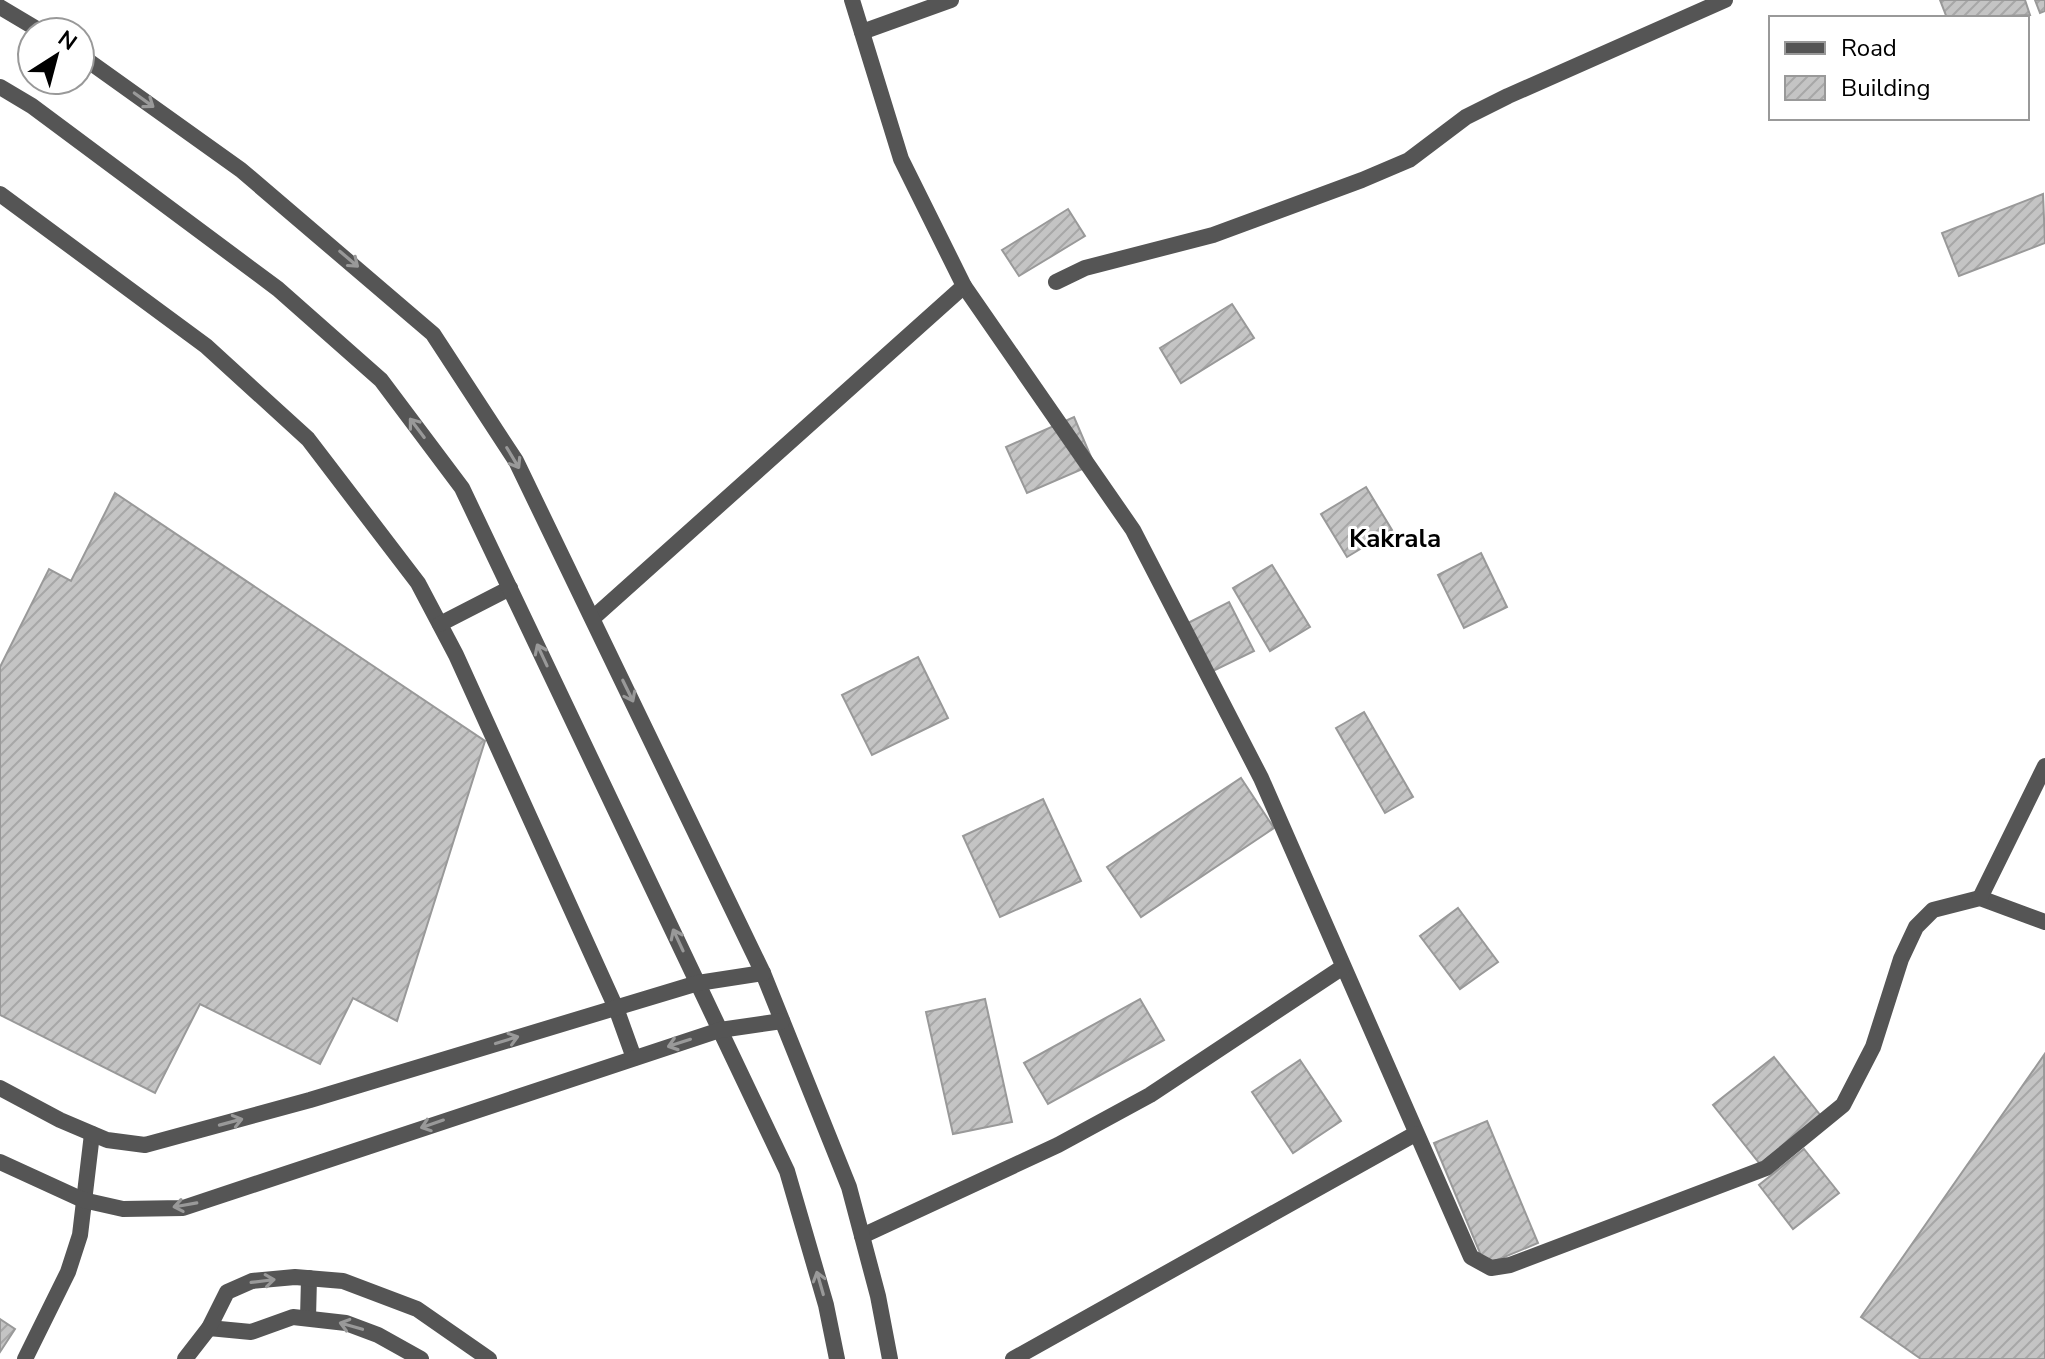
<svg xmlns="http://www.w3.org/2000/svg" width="2045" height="1359" viewBox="0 0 2045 1359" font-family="'Nunito Sans',sans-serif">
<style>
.building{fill:url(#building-hatch);stroke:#999;stroke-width:2}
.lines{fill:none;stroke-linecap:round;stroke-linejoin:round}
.service{stroke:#555;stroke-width:16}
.tertiary{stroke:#555;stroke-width:16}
.oneway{stroke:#999}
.labels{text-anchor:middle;stroke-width:6;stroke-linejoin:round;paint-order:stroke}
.quarter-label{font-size:26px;font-weight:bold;fill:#000;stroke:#fff}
</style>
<defs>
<pattern id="building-hatch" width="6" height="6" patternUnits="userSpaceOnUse" patternTransform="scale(2)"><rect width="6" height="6" fill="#c4c4c4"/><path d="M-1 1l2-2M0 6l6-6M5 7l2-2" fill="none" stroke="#a7a7a7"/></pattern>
</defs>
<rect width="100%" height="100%" fill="#fff"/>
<g class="building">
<path d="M1940 0H2025L2030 15 1947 18Z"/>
<path d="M2035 0H2045V11L2040 13Z"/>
<path d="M2043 194 2045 243 1959 276 1942 233Z"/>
<path d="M1068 209 1085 236 1019 276 1002 250Z"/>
<path d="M1232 304 1254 338 1181 383 1160 348Z"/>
<path d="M1074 417 1094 464 1027 493 1006 447Z"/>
<path d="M1366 487 1392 530 1347 557 1321 514Z"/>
<path d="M115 493 485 741 397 1021 353 998 320 1064 200 1004 155 1093 0 1015V667L49 569 71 581Z"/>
<path d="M1481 553 1507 607 1464 628 1438 575Z"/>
<path d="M1272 565 1310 627 1270 651 1233 588Z"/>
<path d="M1229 602 1254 651 1209 673 1184 625Z"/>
<path d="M918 657 948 718 872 755 842 695Z"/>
<path d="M1364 712 1413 797 1385 813 1336 728Z"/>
<path d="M1241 778 1274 828 1141 917 1107 867Z"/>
<path d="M1043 799 1081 881 1000 917 963 836Z"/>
<path d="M1458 908 1498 962 1460 989 1420 936Z"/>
<path d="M985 999 1012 1122 953 1134 926 1012Z"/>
<path d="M1140 999 1164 1040 1048 1104 1024 1063Z"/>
<path d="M2044 1055 2045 1359H1921L1861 1317Z"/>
<path d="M1774 1057 1821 1116 1760 1164 1713 1105Z"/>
<path d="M1300 1060 1341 1121 1293 1153 1252 1092Z"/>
<path d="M1487 1121 1538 1243 1485 1265 1434 1143Z"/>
<path d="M1804 1149 1839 1193 1793 1229 1759 1185Z"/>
<path d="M0 1319 15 1329 0 1352Z"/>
</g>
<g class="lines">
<g class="service">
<path d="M862 32 951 0"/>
<path d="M0 194 206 346 308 439 418 583 456 655 616 1008 634 1058"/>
<path d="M1056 282 1085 268 1213 235 1362 180 1409 160 1466 117 1508 96 1725 0"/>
<path d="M964 286 1133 530 1261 778 1471 1257 1491 1268 1510 1265 1766 1168 1843 1105 1873 1047 1901 959 1916 927 1933 910 1980 898 2045 922"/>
<path d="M593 618 964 286 901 159 852 0"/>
<path d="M440 624 510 588"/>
<path d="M1980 898 2045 766"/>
<path d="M862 1236 1058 1145 1150 1095 1343 967"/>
<path d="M308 1318 309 1278"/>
<path d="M209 1328 251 1332 293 1317 346 1323 378 1335 421 1359"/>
<path d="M25 1359 68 1272 80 1235 92 1134"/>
<path d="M185 1359 209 1328 227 1292 252 1281 295 1277 343 1281 417 1309 489 1359"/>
<path d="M1013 1359 1415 1134"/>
</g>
<g class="tertiary">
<path d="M0 7 42 32"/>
<path d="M80 55 241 170 433 334 516 461 763 973 849 1187 878 1296 890 1359"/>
<path d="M0 87 32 106 278 289 381 380 462 488 787 1171 826 1305 837 1359"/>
<path d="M0 1088 60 1120 107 1140 145 1145 310 1100 698 983 763 973"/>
<path d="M0 1162 83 1200 123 1209 183 1208 720 1030 782 1021"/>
</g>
</g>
<defs><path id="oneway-shaft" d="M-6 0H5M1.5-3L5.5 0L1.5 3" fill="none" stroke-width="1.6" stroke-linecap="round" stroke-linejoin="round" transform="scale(2)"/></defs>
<g class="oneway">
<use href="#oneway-shaft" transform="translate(144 100) rotate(36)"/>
<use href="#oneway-shaft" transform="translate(349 259) rotate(40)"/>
<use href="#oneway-shaft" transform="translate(417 428) rotate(-127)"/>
<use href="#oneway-shaft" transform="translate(513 458) rotate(59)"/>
<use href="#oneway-shaft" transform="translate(542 655) rotate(-115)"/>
<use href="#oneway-shaft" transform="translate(628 691) rotate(64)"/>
<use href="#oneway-shaft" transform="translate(678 940) rotate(-115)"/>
<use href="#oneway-shaft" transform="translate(507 1040) rotate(-17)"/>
<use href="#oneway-shaft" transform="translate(679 1043) rotate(162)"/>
<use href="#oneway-shaft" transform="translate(231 1122) rotate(-15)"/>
<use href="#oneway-shaft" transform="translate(432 1124) rotate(161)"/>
<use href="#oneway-shaft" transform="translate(185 1205) rotate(170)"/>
<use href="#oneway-shaft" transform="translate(263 1281) rotate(-7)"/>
<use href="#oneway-shaft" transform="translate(820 1283) rotate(-106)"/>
<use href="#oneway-shaft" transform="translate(351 1326) rotate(-164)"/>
</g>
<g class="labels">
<g class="quarter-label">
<text x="1395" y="547">Kakrala</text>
</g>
</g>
<rect x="1769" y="16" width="260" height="104" fill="#ffffff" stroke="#999999" stroke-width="2"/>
<rect x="1785" y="42" width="40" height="12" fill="#555555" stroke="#999999" stroke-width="2"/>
<text x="1841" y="56" font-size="24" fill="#000000">Road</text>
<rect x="1785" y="76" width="40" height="24" fill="url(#building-hatch)" stroke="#999999" stroke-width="2"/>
<text x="1841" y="96" font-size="24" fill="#000000">Building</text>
<g transform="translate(56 56) rotate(36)"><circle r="38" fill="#ffffff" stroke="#999999" stroke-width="2"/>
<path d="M0-6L14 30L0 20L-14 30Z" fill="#000000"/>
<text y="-12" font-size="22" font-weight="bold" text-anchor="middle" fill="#000000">N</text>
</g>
</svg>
